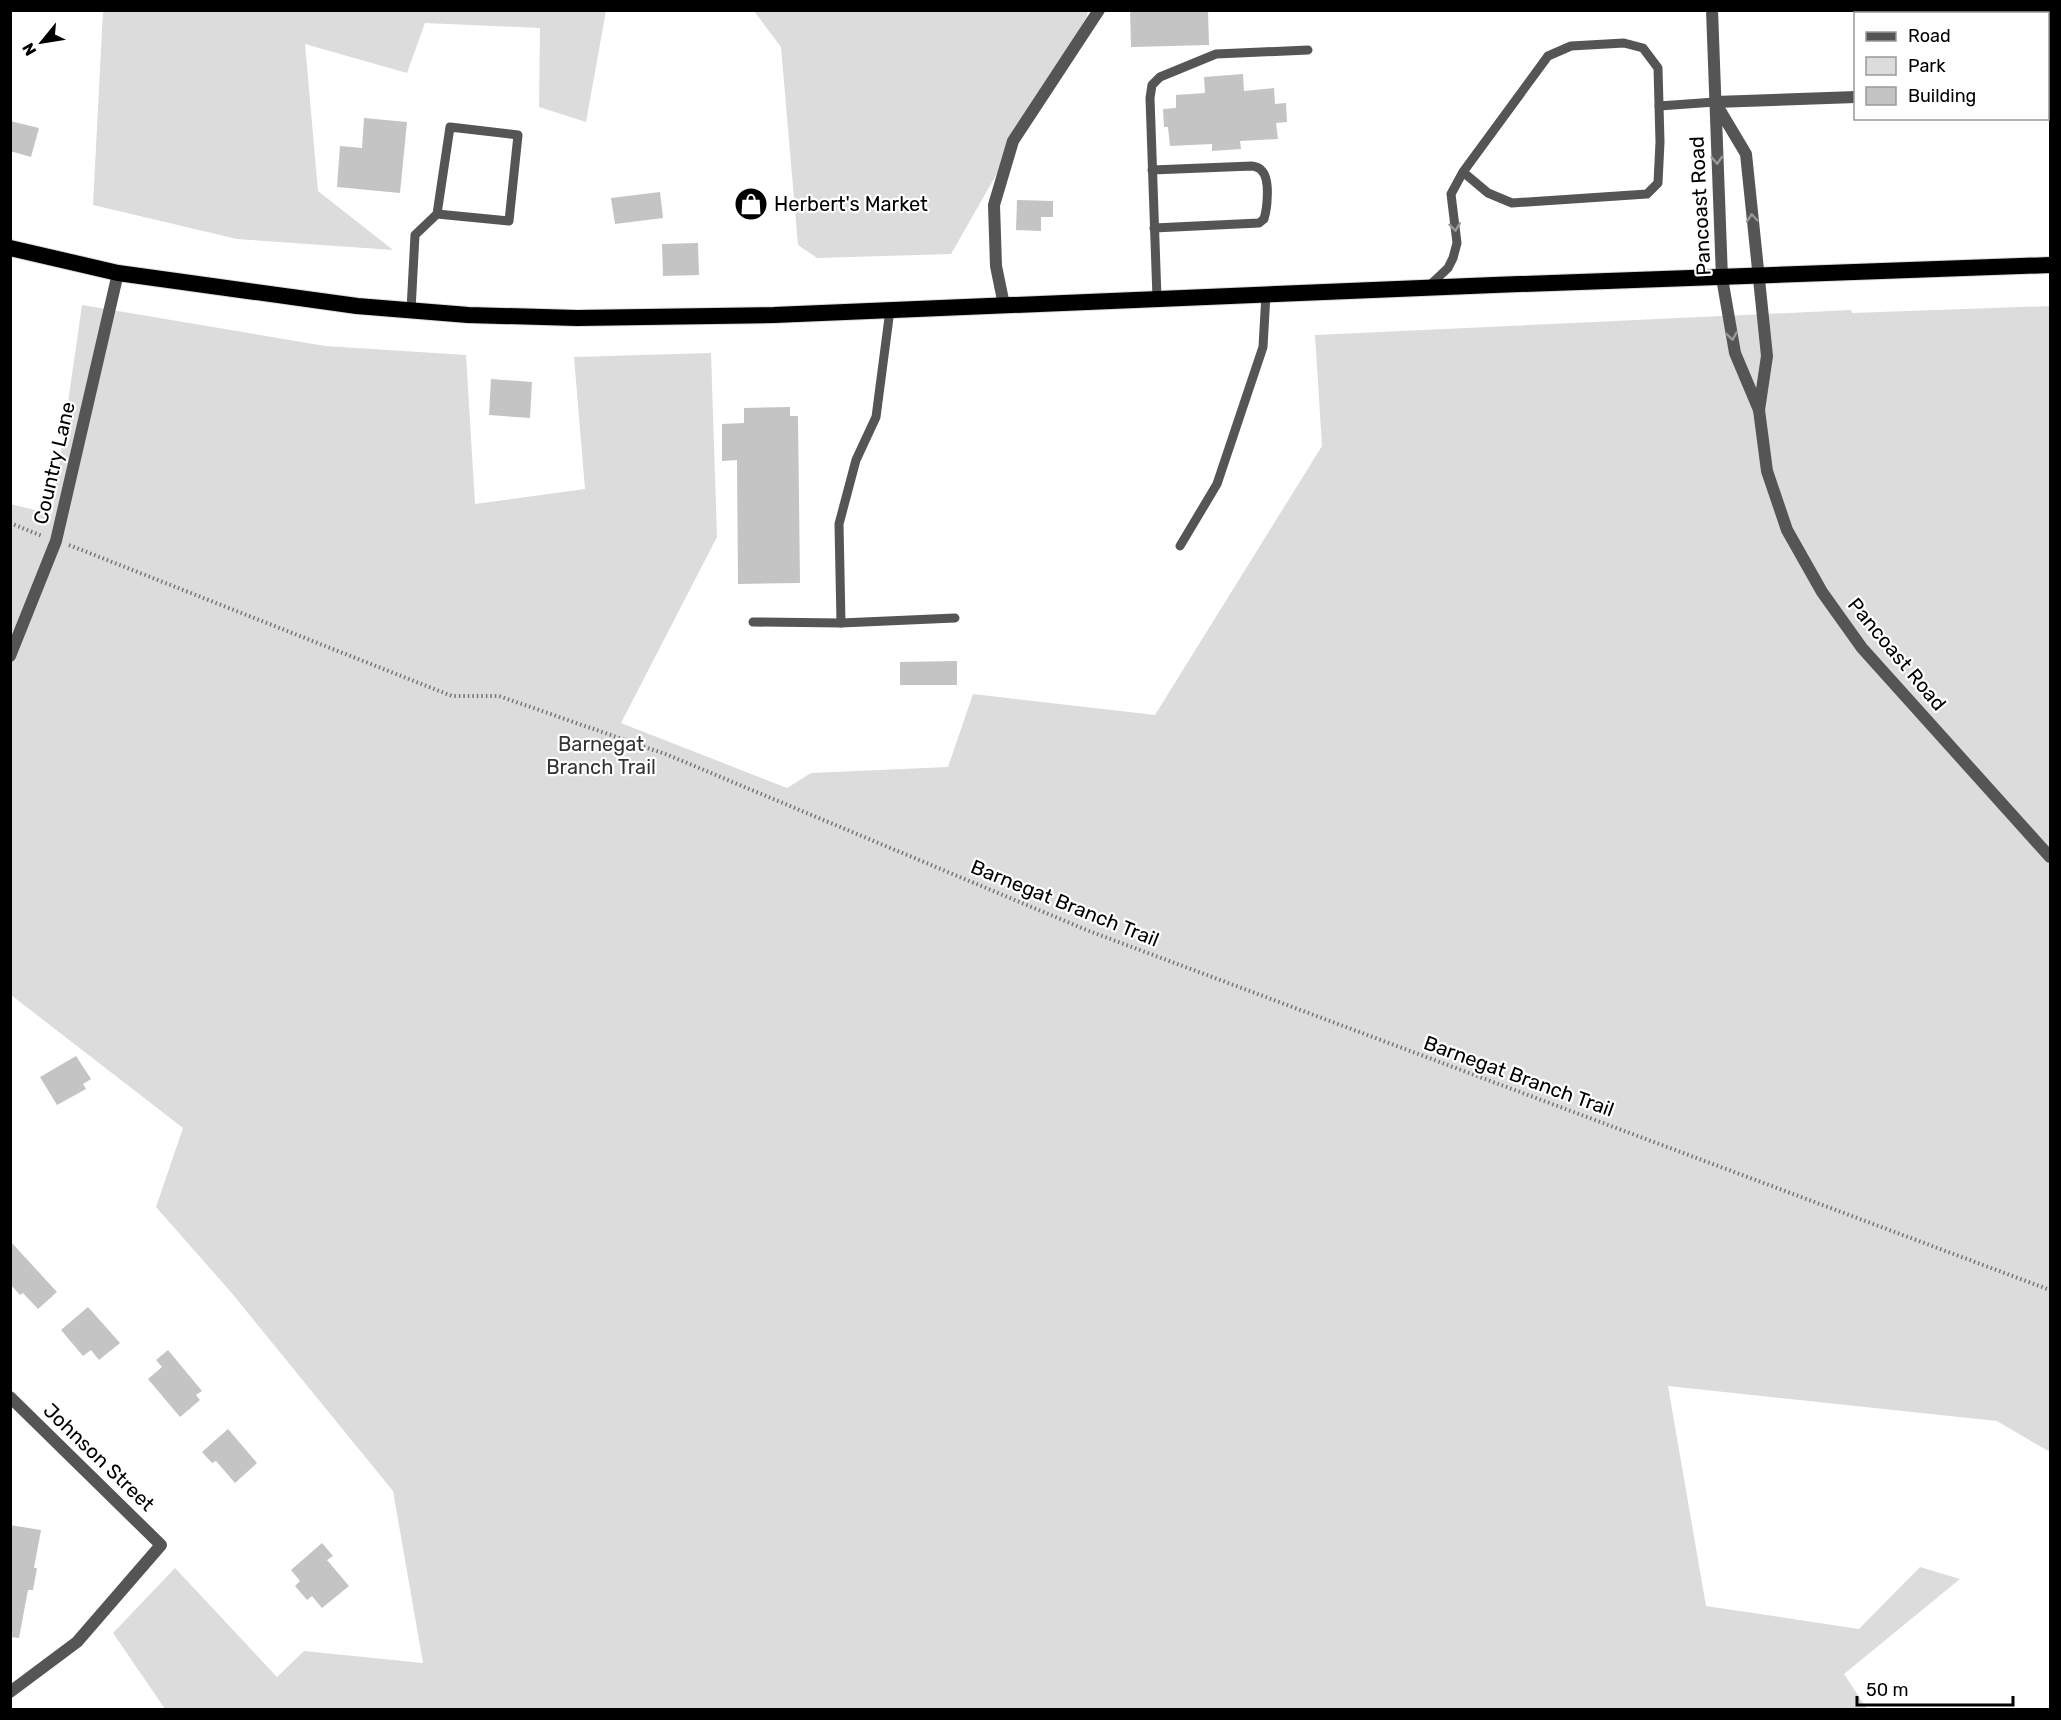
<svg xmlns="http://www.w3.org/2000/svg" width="2061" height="1720" viewBox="0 0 2061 1720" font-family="Rubik,sans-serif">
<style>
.green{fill:#dcdcdc}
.building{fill:#c4c4c4}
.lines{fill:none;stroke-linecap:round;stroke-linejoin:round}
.trunk-casing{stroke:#dbdbdb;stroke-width:18}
.path{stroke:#777;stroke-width:4;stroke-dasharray:1.5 3;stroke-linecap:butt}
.service{stroke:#555;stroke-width:9}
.minor{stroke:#555;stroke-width:12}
.trunk{stroke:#000;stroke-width:16}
.oneway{stroke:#999}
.labels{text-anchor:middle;stroke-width:4.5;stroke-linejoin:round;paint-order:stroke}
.poi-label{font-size:20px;fill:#000;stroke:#fff;text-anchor:start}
.street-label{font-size:20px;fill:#000;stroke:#fff}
.park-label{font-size:20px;fill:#333;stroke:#fff}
</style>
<rect width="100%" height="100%" fill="#fff"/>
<g class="green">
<path d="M103 11V10L606 11 586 122 539 107 540 28 425 23 407 73 305 44 318 191 393 250 237 239 93 205Z"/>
<path d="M754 11H1088L1087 16 951 254 817 258 798 245 781 47Z"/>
<path d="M82 305 325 346 466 355 475 504 585 489 574 357 711 353 717 537 621 723 787 788 811 773 948 767 973 694 1155 715 1322 446 1315 335 1851 310 1852 313 2050 306V1452L1997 1421 1668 1386 1706 1606 1859 1629 1920 1567 1960 1579 1844 1674 1867 1709H165L113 1633 175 1568 277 1677 304 1651 423 1663 393 1491 230 1291 156 1207 183 1128 11 995 10 504 52 514Z"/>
</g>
<g class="building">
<path d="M1130 10H1208L1209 45 1131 47Z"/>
<path d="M1243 74 1244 91 1274 88 1275 104 1286 103 1287 122 1276 123 1278 139 1240 141 1241 149 1212 151V144L1170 146 1168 127H1164L1163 109 1176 108V95L1205 93 1204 77Z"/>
<path d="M364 118 407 122 400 193 337 187 340 146 362 148Z"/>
<path d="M10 121 39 128 31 157 10 151Z"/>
<path d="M660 192 663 218 615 224 611 198Z"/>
<path d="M1017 200 1053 201V217H1041V231L1016 230Z"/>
<path d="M698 243 699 275 663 276 662 244Z"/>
<path d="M491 379 532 382 530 418 489 415Z"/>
<path d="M790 407V416H798L800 583 738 584 737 460 722 461V424L744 423V408Z"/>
<path d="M957 661V685H900V662Z"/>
<path d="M76 1056 91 1079 83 1084 86 1089 57 1105 40 1077Z"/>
<path d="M10 1241 57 1292 38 1309 23 1293 20 1295 10 1284Z"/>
<path d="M88 1307 120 1343 99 1360 91 1350 83 1356 61 1330Z"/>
<path d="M168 1350 202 1391 196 1395 200 1400 180 1417 148 1379 162 1367 156 1360Z"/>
<path d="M228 1429 257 1463 235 1483 216 1461 212 1463 202 1452Z"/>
<path d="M10 1525 41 1530 34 1568H37L33 1590H28L19 1638 10 1637Z"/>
<path d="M322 1543 333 1556 327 1560 349 1586 322 1608 312 1596 307 1600 295 1586 300 1581 291 1570Z"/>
</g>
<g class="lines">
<g class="trunk-casing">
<path id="trunk" d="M10 248 118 273 357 306 468 315 577 318 774 315 1494 285 2050 265"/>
</g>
<g class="path">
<path d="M10 523 42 536"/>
<path d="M69 545 452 696H499L668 755 1089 931 2050 1290"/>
</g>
<g class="service">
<path d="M1659 106 1715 102"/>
<path d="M1152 170 1252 166C1254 166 1260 168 1261 170 1271 178 1267 209 1264 219L1259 223 1154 228"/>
<path d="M1429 286 1448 268 1453 258 1457 243 1451 194 1463 172 1548 56 1571 46 1624 43 1643 48 1658 68 1660 142 1658 183 1647 194 1512 203 1488 193 1463 172"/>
<path d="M1157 298 1150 98 1152 85 1160 77 1216 54 1308 50"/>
<path d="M411 310 415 235 437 214 450 127 518 135 509 221 437 214"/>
<path d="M1180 546 1217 484 1263 347 1266 294"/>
<path d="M753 622 841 623 955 618"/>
<path d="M841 623 839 524 856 460 876 417 890 310"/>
</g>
<g class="minor">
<path d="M1712 10 1722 278 1735 353 1759 410 1767 356 1746 154 1715 102"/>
<path d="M2048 91H2050"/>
<path d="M1715 102 1856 97"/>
<path d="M1004 305 996 266 994 205 1013 141 1099 10"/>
<path d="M1759 410 1767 471 1787 530 1822 592 1862 648 2050 857"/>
<path d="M10 656 56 541 118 273"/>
<path d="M10 1397 161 1545 77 1642 10 1692"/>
</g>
<use href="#trunk" class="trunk"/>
</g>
<defs><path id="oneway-chevron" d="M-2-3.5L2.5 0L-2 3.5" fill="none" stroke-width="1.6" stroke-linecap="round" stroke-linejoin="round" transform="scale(1.5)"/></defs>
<g class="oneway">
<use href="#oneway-chevron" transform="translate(1717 160) rotate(87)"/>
<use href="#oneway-chevron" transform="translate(1752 218) rotate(-95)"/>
<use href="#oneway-chevron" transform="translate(1455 227) rotate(83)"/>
<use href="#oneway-chevron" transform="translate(1732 336) rotate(81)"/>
</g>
<defs>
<g id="shop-disc" transform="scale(1.725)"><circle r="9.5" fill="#000" stroke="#fff"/><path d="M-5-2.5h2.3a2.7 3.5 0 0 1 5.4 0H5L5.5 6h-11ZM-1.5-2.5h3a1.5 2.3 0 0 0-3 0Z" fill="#fff"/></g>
</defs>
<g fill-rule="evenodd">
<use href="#shop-disc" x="751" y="204"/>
</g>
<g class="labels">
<g class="poi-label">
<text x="774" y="211">Herbert's Market</text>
</g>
<g class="street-label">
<text transform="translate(1700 206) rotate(-93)" y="7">Pancoast Road</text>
<text transform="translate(54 463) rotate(-77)" y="7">Country Lane</text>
<text transform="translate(1897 654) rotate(50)" y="7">Pancoast Road</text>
<text transform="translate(1065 903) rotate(22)" y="7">Barnegat Branch Trail</text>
<text transform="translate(1519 1076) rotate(20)" y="7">Barnegat Branch Trail</text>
<text transform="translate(99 1457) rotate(44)" y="7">Johnson Street</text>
</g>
<g class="park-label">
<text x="601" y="751">Barnegat<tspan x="601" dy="23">Branch Trail</tspan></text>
</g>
</g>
<rect width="2061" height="1720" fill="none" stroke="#000000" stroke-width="24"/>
<rect x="1854" y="12" width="195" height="108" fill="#ffffff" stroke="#999999" stroke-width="1.5"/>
<rect x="1866" y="32" width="30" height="9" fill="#555555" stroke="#999999" stroke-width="1.5"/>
<text x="1908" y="42" font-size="18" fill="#000000">Road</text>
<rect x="1866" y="57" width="30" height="18" fill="#dcdcdc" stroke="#999999" stroke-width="1.5"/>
<text x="1908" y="72" font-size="18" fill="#000000">Park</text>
<rect x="1866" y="87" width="30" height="18" fill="#c4c4c4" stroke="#999999" stroke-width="1.5"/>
<text x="1908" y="102" font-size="18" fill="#000000">Building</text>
<g transform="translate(42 42) rotate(240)" stroke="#ffffff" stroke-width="4.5" paint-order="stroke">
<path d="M0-4.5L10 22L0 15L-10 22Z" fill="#000000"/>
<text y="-9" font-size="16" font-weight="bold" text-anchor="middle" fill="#000000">N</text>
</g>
<path d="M1857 1696v9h156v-9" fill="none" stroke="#000000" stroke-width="3"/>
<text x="1866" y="1696" font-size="18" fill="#000000" stroke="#ffffff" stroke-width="4.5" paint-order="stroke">50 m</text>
</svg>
